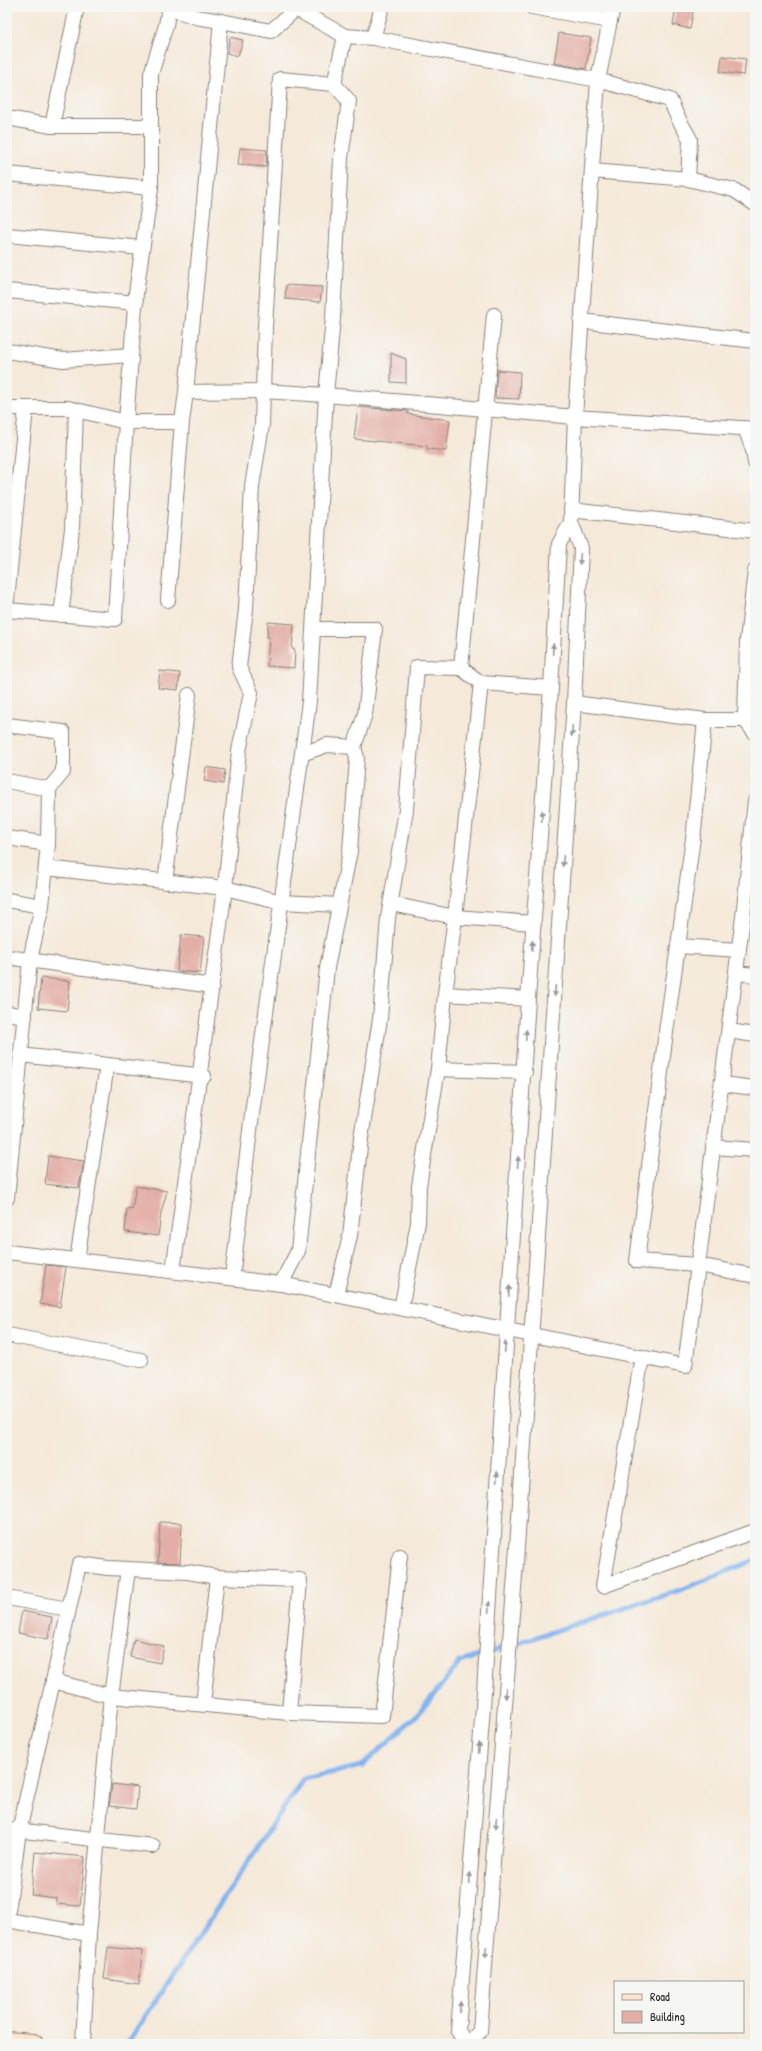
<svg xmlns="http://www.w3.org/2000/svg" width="762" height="2051" viewBox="0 0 762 2051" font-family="'Patrick Hand',sans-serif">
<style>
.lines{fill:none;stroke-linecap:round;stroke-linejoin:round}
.stream{stroke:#82b4ef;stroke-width:5}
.building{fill:#e3aea6}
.street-casing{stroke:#88827a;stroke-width:16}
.secondary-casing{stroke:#88827a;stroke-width:22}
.street{stroke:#fff;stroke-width:14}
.secondary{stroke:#fde4d0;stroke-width:20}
.oneway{fill:#999}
</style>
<rect width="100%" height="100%" fill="#f6f6f2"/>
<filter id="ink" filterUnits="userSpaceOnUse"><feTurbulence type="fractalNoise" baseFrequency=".025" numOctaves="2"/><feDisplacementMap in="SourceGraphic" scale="8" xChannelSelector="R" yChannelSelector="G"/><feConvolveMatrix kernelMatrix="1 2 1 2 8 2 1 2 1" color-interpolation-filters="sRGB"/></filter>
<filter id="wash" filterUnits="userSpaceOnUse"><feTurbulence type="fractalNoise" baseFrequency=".012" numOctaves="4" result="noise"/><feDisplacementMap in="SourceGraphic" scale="16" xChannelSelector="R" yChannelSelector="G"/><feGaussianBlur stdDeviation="0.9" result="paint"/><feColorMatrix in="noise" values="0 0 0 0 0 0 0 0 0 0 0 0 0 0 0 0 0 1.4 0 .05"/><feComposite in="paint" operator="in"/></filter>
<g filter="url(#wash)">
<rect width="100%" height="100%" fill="#f5e9d9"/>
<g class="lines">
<path class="stream" d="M127 2044 303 1779 362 1766 419 1713 460 1662 683 1589 755 1560"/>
</g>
<g id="blocks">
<g class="building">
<path d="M676 7H694L690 29 673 25Z"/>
<path d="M559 33 591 38 586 69 554 63Z"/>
<path d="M230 37 243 40 238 56 227 53Z"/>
<path d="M722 56 746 59 744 75 720 72Z"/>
<path d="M240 148 267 150 266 167 238 165Z"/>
<path d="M286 285 322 287 320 302 285 299Z"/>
<path d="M391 353 406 359V383L391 382Z"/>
<path d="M497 370 520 372 519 399 495 398Z"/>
<path d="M358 407 408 411V414L450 420 446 451 427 449V446L354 439Z"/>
<path d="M268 622 294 624 292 649 295 650 294 668 267 666 269 637H267Z"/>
<path d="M160 671 180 673 178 690 158 688Z"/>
<path d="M206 767 225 770 223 784 204 781Z"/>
<path d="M181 935 204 937 200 973 177 971Z"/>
<path d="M41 978 70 981 67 1011 38 1008Z"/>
<path d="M48 1156 84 1161 79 1188 45 1184Z"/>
<path d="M136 1186 167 1191 161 1213 158 1236 125 1232 127 1208 132 1209Z"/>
<path d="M46 1265 66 1267 60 1307 40 1304Z"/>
<path d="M160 1522 182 1523 180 1563 158 1562Z"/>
<path d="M22 1611 52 1617 48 1639 18 1633Z"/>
<path d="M134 1639 164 1646 160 1663 130 1657Z"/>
<path d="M112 1784 138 1787 136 1809 109 1806Z"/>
<path d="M35 1852 85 1857 80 1906 56 1904V1898L31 1895Z"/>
<path d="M108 1947 142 1951 139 1984 104 1979Z"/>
</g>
</g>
</g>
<g filter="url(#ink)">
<use href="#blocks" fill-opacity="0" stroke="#88827a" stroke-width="1"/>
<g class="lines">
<g class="street-casing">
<g id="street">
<path d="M532 7 610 21 598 80 670 100 677 116 690 139 688 179 592 171"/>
<path d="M610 21 613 7"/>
<path d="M373 38 382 7"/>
<path d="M7 118 52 126H151"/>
<path d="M52 126 77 7"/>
<path d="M7 174 151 188"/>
<path d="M688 179 734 190 755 204"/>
<path d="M7 235 142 248"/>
<path d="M7 291 136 303"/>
<path d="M581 321 755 341"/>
<path d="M7 351 63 360 131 355"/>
<path d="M186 392 221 21 271 31 296 9 345 36"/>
<path d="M7 408H68L126 422H182L186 392 263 391 326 395 575 417 598 80 373 38 345 36 334 84 349 101 341 158 333 318 326 395 309 702 252 1114 232 1278"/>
<path d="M745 428 753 450 755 463"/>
<path d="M571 510 755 531"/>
<path d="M755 571 747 641 745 720 755 733"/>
<path d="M7 600 26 408"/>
<path d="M168 600 182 422"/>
<path d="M7 610 115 619 126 422 136 293 151 188V74L166 25 169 8 196 17 221 21"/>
<path d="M61 615 72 529 76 410"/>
<path d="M314 629H375L365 714 354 747"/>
<path d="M461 668 494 315"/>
<path d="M574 703 705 720H745"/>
<path d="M705 720 694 831 666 1032 637 1261 698 1265 755 1276"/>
<path d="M7 725 63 732V772L49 789"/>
<path d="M7 781 49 789 48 844 42 906 30 960 7 1198"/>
<path d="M7 838 48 844"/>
<path d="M46 868 225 888 282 902 339 905"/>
<path d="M165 882 189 695"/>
<path d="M7 900 42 906"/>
<path d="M391 904 455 917 534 923"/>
<path d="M678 946 739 950"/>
<path d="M7 957 212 986"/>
<path d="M736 973 755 975"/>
<path d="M445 994 528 999"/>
<path d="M7 1013 25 1016"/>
<path d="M729 1031 755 1035"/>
<path d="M20 1055 204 1076"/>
<path d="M438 1069 525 1072"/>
<path d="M722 1084 755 1088"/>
<path d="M713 1147 755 1150"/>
<path d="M7 1252 281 1284 685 1366 743 917 755 801"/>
<path d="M77 1260 107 1065"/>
<path d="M173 1271 225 888 239 751 251 693 239 667 246 609 252 486 262 425 265 327 280 79 334 84"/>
<path d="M281 1284 298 1251 327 968 350 851 357 758 354 747 327 745 302 754"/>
<path d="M336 1295 350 1236 361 1138 380 1019 388 918 406 810 417 667 461 668 481 683 551 688"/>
<path d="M401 1308 418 1223 419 1186 438 1069 445 994 455 917 481 683"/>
<path d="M7 1335 141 1360"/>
<path d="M642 1357 603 1586 755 1531"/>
<path d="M7 1598 68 1609"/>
<path d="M53 1681 79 1564 108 1568 188 1572 217 1577 300 1580 289 1713"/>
<path d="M203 1704 217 1577"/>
<path d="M7 1829 153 1846"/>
<path d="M7 1918 19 1831 53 1681 111 1696 289 1713 382 1716 400 1556"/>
<path d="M7 1920 89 1934"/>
<path d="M83 2044 89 1934 111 1696 128 1569"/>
<path d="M467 2044 458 2031 483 1707 528 999 551 688 559 544 571 522"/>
<path d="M468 2044 480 2031 516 1562 574 703 581 548 571 522 575 417 755 429"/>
</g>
</g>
<g class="secondary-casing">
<path id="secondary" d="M7 2042 33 2044"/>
</g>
<use href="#street" class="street"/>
<use href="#secondary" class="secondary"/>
</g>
<defs><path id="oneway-solid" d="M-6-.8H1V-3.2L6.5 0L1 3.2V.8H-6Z"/></defs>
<g class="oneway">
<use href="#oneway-solid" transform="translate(580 559) rotate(93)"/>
<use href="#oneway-solid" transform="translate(553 649) rotate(-87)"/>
<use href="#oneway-solid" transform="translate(572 731) rotate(94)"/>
<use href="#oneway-solid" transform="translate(542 816) rotate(-86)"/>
<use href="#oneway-solid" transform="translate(563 861) rotate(94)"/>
<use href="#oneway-solid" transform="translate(532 946) rotate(-86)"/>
<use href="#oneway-solid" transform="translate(555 991) rotate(94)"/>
<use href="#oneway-solid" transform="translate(526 1035) rotate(-87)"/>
<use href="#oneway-solid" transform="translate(518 1162) rotate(-86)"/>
<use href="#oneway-solid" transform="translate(509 1291) rotate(-86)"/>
<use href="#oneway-solid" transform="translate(505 1347) rotate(-87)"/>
<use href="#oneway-solid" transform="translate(497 1477) rotate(-86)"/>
<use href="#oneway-solid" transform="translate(489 1607) rotate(-86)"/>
<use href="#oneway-solid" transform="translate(506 1693) rotate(94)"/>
<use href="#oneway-solid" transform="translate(479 1748) rotate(-86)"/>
<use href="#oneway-solid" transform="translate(496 1823) rotate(94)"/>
<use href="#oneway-solid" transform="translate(470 1878) rotate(-86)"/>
<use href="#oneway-solid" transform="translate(486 1952) rotate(94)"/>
<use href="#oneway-solid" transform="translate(460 2007) rotate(-86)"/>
</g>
</g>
<rect width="762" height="2051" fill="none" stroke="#f6f6f2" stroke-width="24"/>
<rect x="614" y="1981" width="130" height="52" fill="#f6f6f2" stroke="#9f9f9c"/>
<rect x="622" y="1994" width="20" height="6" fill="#fde4d0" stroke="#9f9f9c"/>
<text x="650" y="2001" font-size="12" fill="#1c1c1c">Road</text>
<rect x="622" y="2011" width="20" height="12" fill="#e3aea6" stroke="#9f9f9c"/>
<text x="650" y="2021" font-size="12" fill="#1c1c1c">Building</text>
</svg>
